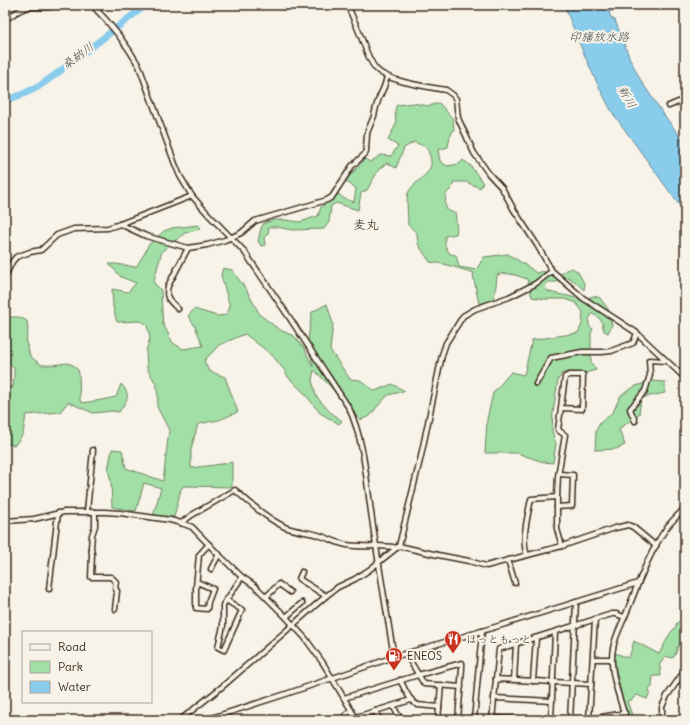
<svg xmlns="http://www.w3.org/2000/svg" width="690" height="725" viewBox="0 0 690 725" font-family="Delius,'Klee One',sans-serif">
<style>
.green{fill:#a2dfa6;stroke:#6e8462}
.water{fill:#8accec;stroke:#6a8b9a}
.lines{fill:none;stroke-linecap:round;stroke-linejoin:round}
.river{stroke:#8accec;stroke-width:7}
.minor-casing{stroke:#3b2a1e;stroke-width:7}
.minor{stroke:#f7f3e8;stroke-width:4}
.labels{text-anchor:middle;stroke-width:4;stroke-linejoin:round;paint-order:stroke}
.poi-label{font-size:11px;fill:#3b2a1e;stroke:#f7f3e8;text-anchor:start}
.water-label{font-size:12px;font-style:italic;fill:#4f5252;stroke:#f7f3e8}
.quarter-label{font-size:13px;fill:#3b2a1e;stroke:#f7f3e8}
</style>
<rect width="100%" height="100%" fill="#f7f3e8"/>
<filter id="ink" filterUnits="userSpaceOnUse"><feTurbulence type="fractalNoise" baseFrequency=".025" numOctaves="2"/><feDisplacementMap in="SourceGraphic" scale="8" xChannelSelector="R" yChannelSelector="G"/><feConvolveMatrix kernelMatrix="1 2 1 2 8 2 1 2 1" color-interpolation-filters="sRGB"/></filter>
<g filter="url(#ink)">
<g class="green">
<path d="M413 103 429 106 439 103 453 119 454 129 450 137 448 147 438 150 440 161 447 166 459 164 463 160 470 165 483 183 480 188 466 182H454L451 189 446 194 445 204 447 210 456 214C455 221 458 229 456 234L445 236V246L450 254 456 255 459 267 476 270 484 257 508 254 530 268 536 273 543 271 556 278 566 270 572 268 578 272 585 285 584 290 574 281 568 277 557 282H549L545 285 546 290C556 296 570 294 579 300L594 296 600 298 608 309 612 325 608 333 604 331C602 322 601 317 592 314L589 319V326L593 329 591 333V362L596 370 585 373H562L558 380 553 413 552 431 556 444 553 463 543 462 517 453H485L487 419 493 393 511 372 524 375 532 340 578 333 582 324 583 312 576 303 565 299H544L532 297 527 279C518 276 506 271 497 275L496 286 493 300 479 304 473 275 474 273 444 264 430 262 418 244 417 233 408 225C408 217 406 200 408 193 413 182 433 174 431 161 431 157 428 151 426 147L414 142 404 148 396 168 387 163 379 169 367 190 361 193 358 210 336 203 331 206 329 222 324 229 292 230 277 227H269L268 234 264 237 265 245 261 246 258 241 261 228 264 223 274 220H286L300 222 318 216 321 207 339 194 343 198 354 202 356 188 345 181 365 159 370 162 381 155 391 156 398 146 388 140 396 124 395 109 397 105Z"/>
<path d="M199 225 200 229 185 233 162 251 154 280V283L161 290 162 311 163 324 173 343 183 349 203 346 195 326 188 316 194 309 217 316 226 315 230 307 221 275 223 268 232 270 246 289 260 315 280 330 294 336 304 348 313 367 308 340 310 324 312 312 327 304 333 324 330 350 350 379 360 380 375 391 392 384 405 391 388 395 377 407 370 416 360 420 329 385 314 370 312 380 316 396 329 411 342 421 339 424 320 413 305 394 288 377 285 371 272 355 245 334 219 345 204 361 209 371 225 377 238 412 219 420 198 424 191 449V468L222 464 232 462V487L184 486 181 489 174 517 153 516 161 488 144 483 136 511 112 507 111 481 108 470 112 449 122 450 126 468 163 481 169 430 157 407 158 396 156 384 147 368 146 351 150 338 147 325 141 321 117 322 113 307 112 289 128 292 136 283 121 277 109 264H115L136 267 146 251 148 245 164 231 172 228Z"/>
<path d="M9 317H19L27 321 28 330 26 342 30 356 36 361 42 365H53L67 363 73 365 78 370 79 374 80 400 82 403 102 400 116 397 121 384C132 396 127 400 119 412L112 411 93 413 68 402 60 412 26 415 23 434 15 445 5 444V390L13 387 14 376V368L5 362V325Z"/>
<path d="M651 381 665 382V393L641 398 639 414 619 429 625 445 616 449 595 450 596 431 600 423 613 412 621 395 636 386Z"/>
<path d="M685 616V637L683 640 684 642H685V644L679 645 677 648V650L674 657 672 658 665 656 659 666 660 667 661 676H653L652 687 649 690 650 692 647 699 637 695 635 696 632 700 627 701 632 715 636 720H628L622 697 614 660 615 653 629 658 634 641 659 654 671 632 676 627V624Z"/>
</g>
<path class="water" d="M564 5H608L607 7 609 10 616 8V9L609 12 611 18 615 20 630 59 641 81 664 115 685 143V213L612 112 598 85 583 52Z"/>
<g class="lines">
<path class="river" d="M5 100 21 95 38 87 63 69 146 5"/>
<g class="minor-casing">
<g id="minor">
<path d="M92 5C110 23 126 43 139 66L175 164 180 176 192 196 208 214 244 251 289 317 349 408C364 441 366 477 371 512 378 561 386 609 394 657"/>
<path d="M347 5C353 17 358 29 363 42 366 51 370 62 376 69 388 82 429 87 446 90L453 95 456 99 458 118 474 153 489 174 502 188 514 210 537 245 552 271 583 298 637 333 685 378"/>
<path d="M5 20C13 15 21 7 31 7 40 6 48 9 57 5"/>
<path d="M669 106 685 99"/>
<path d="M120 224 146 236 188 248 207 245 225 240 241 233 255 221 327 200 332 197 352 166 365 154 366 151 367 133 374 116 376 107 379 98 384 87 387 77"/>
<path d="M5 277 12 262 16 257 30 252 41 250 57 235 74 229 108 228 120 224 192 196"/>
<path d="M178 309C169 300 165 298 168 286L188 248"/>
<path d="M536 384 551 358 582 352H602L611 351 633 343 637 333"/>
<path d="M561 408 582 409 583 375H569L565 377 558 430 565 435 558 476 557 497V529L562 546"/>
<path d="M635 421 630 409 645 391 650 375 649 360 666 361"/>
<path d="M557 507 572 506 573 475 559 474"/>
<path d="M87 511 93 450"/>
<path d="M95 512V526L92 535 91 547 92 554 91 577H111L116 582 115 588 117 591 115 609"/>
<path d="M5 521 34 519 64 512H105L120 513 170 520 181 523 192 527 216 552 242 577 255 586 285 616 305 638 323 663 357 720"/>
<path d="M181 523 192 515 235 490C251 504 266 518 285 527 295 531 307 532 318 535 328 538 337 543 347 545 364 548 381 544 397 548"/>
<path d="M399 546 438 555 469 561 486 566 562 546 615 528 628 525 633 527 656 546"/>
<path d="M527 555C521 540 528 515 531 499L557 497"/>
<path d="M508 560 515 583"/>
<path d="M211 569 219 554"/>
<path d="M302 572 299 579 326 596"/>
<path d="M197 582 213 589 208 602 207 609 196 608V587L199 555 209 544"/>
<path d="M49 589 58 513"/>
<path d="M266 597 279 584 290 592"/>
<path d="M226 600 242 610 224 650 218 647 223 626V605L242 577"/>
<path d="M286 617 302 603"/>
<path d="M406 654 424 684 461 687"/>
<path d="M593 659H611"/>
<path d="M496 679 591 684"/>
<path d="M400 680C405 689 409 701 418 705L439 707"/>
<path d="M514 680 516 644"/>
<path d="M533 681 536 638"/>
<path d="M344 698 418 675 462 663V668L458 720"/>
<path d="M494 698 552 701"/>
<path d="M393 706 401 720"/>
<path d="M375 711 380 720"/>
<path d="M5 715 13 720"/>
<path d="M356 717 411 700"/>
<path d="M493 718 531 720"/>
<path d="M590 719 625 713"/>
<path d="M180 720 223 686 326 596 338 587 355 579 369 570 399 546 421 456 442 355 446 343 463 316 475 309 509 297 535 284 552 271"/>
<path d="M205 720 286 694 394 657 502 625 638 583"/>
<path d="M341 720 351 710"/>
<path d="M438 720 441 685"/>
<path d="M474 720 482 631"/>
<path d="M492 720 499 649 612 614H616L624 617"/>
<path d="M551 720 555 632"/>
<path d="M570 720 576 602"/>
<path d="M589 720 595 619"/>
<path d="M626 720C621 701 611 677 612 658 612 643 620 628 626 614 638 584 649 552 668 526 673 520 679 514 685 508"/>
<path d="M662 720V707L667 696 685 670"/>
</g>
</g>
<use href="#minor" class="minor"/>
</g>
</g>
<defs>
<g id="restaurant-pin" transform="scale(0.9)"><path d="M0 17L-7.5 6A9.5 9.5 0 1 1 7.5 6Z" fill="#c8321e" stroke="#f7f3e8"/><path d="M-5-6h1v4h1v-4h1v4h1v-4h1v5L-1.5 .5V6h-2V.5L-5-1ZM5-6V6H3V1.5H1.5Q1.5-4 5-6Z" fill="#fff"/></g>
<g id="fuel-pin" transform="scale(0.9)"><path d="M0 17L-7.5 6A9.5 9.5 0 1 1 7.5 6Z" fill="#c8321e" stroke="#f7f3e8"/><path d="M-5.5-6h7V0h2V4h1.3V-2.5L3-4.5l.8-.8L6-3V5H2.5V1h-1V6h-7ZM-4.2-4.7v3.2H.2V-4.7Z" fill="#fff"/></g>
</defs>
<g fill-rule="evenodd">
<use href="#restaurant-pin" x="453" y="639"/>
<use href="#fuel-pin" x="394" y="656"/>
</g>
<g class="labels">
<g class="poi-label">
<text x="466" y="643">ほっともっと</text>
<text x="407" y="660">ENEOS</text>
</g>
<g class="water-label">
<text x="599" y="41">印旛放水路</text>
<text transform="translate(78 56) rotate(-37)" y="4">桑納川</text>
<text transform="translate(627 97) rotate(60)" y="4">新川</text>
</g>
<g class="quarter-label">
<text x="366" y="229">麦丸</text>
</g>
</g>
<rect width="690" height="725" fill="none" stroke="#f7f3e8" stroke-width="20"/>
<rect x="10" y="10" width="670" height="705" fill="none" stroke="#3b2a1e" stroke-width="1.5" filter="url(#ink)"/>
<rect x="22" y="631" width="130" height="72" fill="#f7f3e8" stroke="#aca397"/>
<rect x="30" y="644" width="20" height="6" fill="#f7f3e8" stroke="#aca397"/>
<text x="58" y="651" font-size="12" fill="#3b2a1e">Road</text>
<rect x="30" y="661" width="20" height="12" fill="#a2dfa6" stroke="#aca397"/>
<text x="58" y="671" font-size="12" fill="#3b2a1e">Park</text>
<rect x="30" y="681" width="20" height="12" fill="#8accec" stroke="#aca397"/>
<text x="58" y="691" font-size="12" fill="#3b2a1e">Water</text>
</svg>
